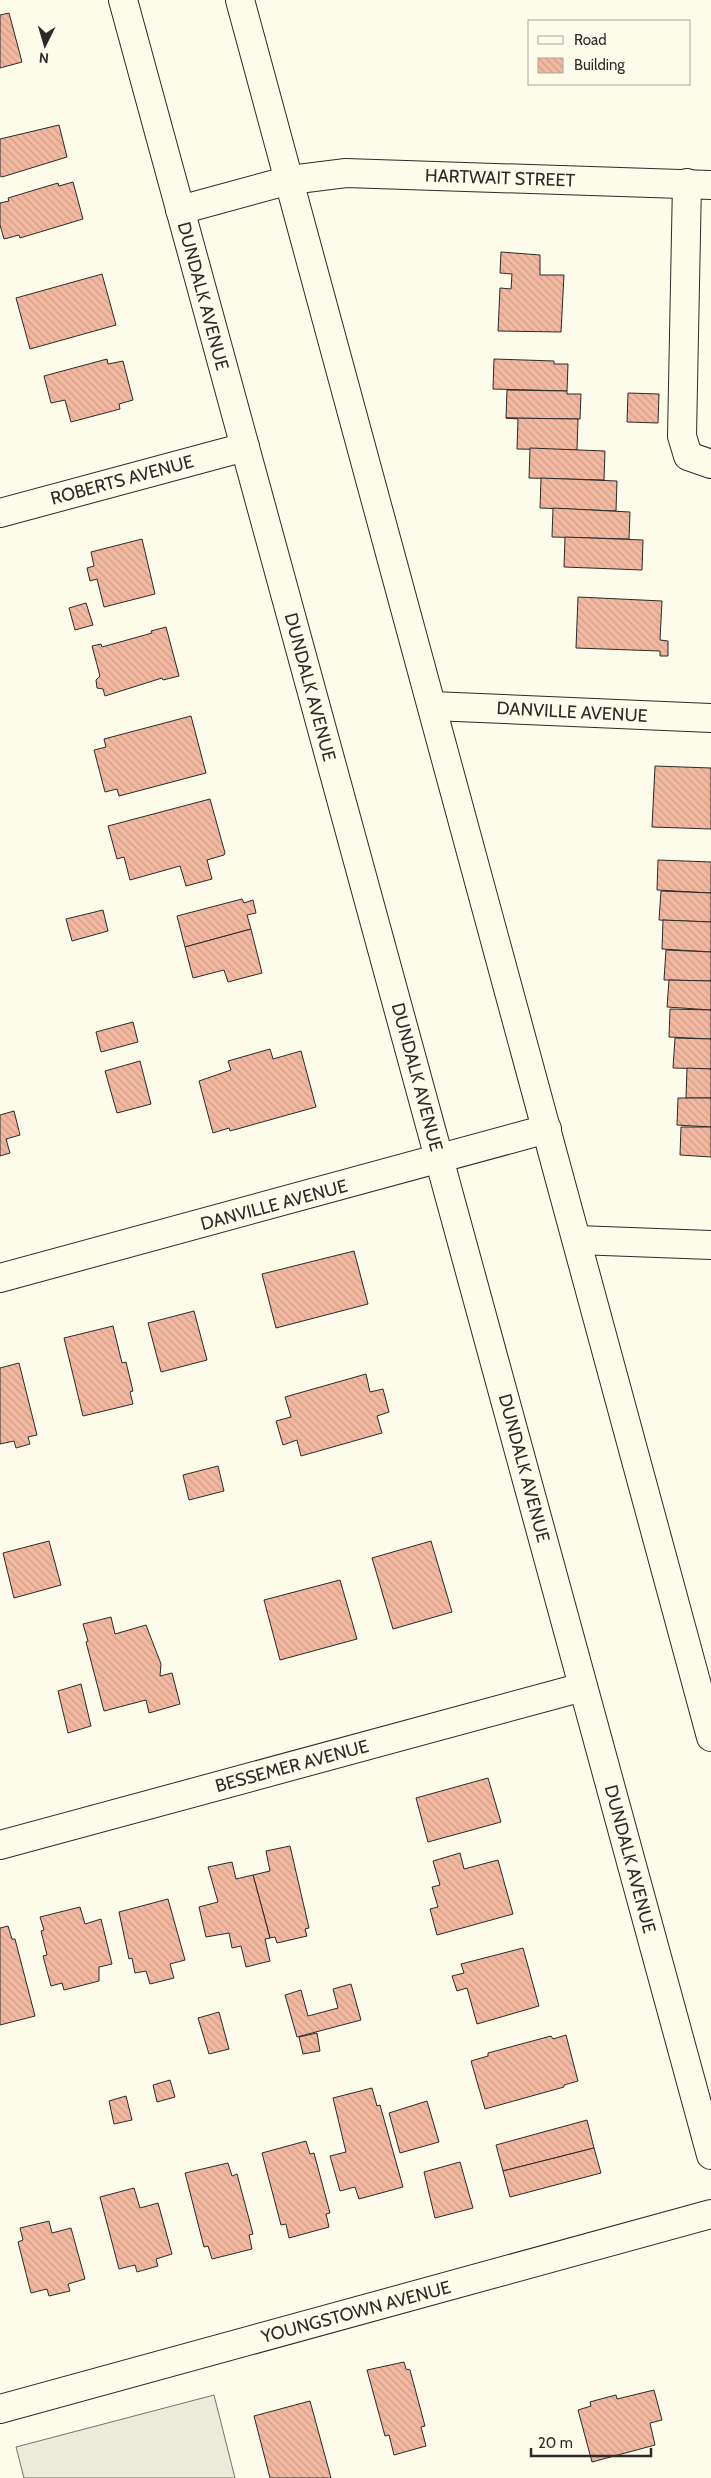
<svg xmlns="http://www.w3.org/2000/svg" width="711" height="2478" viewBox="0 0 711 2478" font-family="Cabin,sans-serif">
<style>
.parking{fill:#eceadb;stroke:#74746e}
.building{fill:url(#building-back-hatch);stroke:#2b2b2b}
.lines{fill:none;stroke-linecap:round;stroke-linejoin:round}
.minor-casing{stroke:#2b2b2b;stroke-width:30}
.major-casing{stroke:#2b2b2b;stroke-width:30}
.minor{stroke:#fdfbea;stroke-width:28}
.major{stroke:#fdfbea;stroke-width:28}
.labels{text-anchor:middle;stroke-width:4;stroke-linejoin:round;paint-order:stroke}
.street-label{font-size:18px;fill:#2b2b2b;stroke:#fdfbea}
</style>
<defs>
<pattern id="building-back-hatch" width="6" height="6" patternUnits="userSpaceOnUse" patternTransform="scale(1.25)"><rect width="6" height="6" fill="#f2b8a0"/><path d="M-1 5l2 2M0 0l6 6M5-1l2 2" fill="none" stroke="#d09e8a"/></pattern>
</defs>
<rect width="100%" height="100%" fill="#fdfbea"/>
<path class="parking" d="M214 2395 235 2478H24L16 2447Z"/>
<g class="building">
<path d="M9 13 22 62 0 68V15Z"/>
<path d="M59 125 67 157 2 177 0 176V139Z"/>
<path d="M73 182 83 219 20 238 19 235 4 239 0 225V203L9 201 8 198 58 183 59 186Z"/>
<path d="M501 252 540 255V275H564L561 332 498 331 500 288 511 289 512 274 500 273Z"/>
<path d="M102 274 116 325 30 349 16 298Z"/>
<path d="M107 359 108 364 123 361 133 400 119 404 120 409 71 422 65 400 51 403 44 376Z"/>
<path d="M494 359 554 361V364H568L567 391 493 389Z"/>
<path d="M507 390 567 391V394H581L580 419 506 418Z"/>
<path d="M628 393 659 394 658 423 627 422Z"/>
<path d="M506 418 578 419 577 450 517 449 518 419Z"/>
<path d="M530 448 605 451 604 480 529 478Z"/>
<path d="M541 478 617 481 616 511 540 508Z"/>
<path d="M553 508 630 512 629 539 552 537Z"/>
<path d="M565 537 643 540 642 570 564 567Z"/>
<path d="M142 539 155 594 104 607 97 579 90 581 87 568 94 566 91 552Z"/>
<path d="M578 597 662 601 660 640 668 641V656H660V651L576 648Z"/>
<path d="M86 603 93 625 75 630 69 608Z"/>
<path d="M166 627 179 676 163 680 162 678 105 696 103 689 97 688 96 680 100 676 92 646 101 644 102 647 152 633 151 631Z"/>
<path d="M191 716 206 773 119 796 117 789 105 792 94 750 106 747 104 739Z"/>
<path d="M655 766 711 768V829L652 827Z"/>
<path d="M210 799 225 853 224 855 207 860 212 879 186 886 180 866 130 880 124 857 117 859 108 826Z"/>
<path d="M658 860 711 862V893L657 890Z"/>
<path d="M661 891 711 893V922L659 920Z"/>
<path d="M242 899 244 903 253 900 256 913 247 915 251 929 185 947 177 916Z"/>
<path d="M103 910 108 931 72 941 66 919Z"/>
<path d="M663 920 711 922V952L662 949Z"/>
<path d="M251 929 262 973 228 982 224 970 193 978 185 947Z"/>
<path d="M666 950 711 952V981L664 980Z"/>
<path d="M669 980 711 981V1010L667 1007Z"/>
<path d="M670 1009 711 1010V1039L669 1037Z"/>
<path d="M133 1022 138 1042 101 1052 96 1032Z"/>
<path d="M675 1038 711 1039V1069L673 1068Z"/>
<path d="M270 1049 273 1059 301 1051 316 1107 230 1131 229 1128 213 1133 199 1081 231 1070 228 1061Z"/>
<path d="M140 1061 151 1104 117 1113 105 1071Z"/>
<path d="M687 1068 711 1069V1098H686Z"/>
<path d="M678 1098H711V1127L677 1125Z"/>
<path d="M14 1111 20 1135 6 1139 10 1153 0 1156V1115Z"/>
<path d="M681 1127H711V1157L680 1155Z"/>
<path d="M354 1251 368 1304 276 1328 262 1274Z"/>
<path d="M194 1311 207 1360 161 1372 148 1323Z"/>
<path d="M113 1326 122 1363 126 1362 133 1391 130 1392 133 1404 83 1416 64 1338Z"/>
<path d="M19 1363 37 1435 28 1437 30 1444 16 1448 14 1441 0 1444V1368Z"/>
<path d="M366 1374 370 1392 383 1389 389 1412 377 1416 382 1433 301 1456 297 1440 283 1445 276 1421 291 1417 285 1397Z"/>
<path d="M218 1466 224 1491 189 1500 183 1475Z"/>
<path d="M49 1541 61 1585 14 1598 3 1553Z"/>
<path d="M431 1541 452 1612 393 1629 372 1558Z"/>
<path d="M340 1580 357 1639 280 1660 264 1600Z"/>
<path d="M111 1617 115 1634 146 1625 161 1664 160 1676 172 1673 180 1704 149 1713 146 1700 104 1711 86 1642 88 1641 83 1624Z"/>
<path d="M81 1684 91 1726 68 1733 58 1691Z"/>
<path d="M488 1778 501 1822 428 1842 416 1798Z"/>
<path d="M290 1846 309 1928 305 1929 307 1936 277 1943 275 1937 270 1938 253 1875 270 1871 266 1851Z"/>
<path d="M460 1853 464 1869 498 1860 513 1914 437 1935 430 1909 438 1907 432 1887 440 1885 433 1861Z"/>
<path d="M232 1862 236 1879 253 1875 270 1938 265 1939 270 1961 246 1967 241 1946 232 1948 229 1933 206 1937 199 1907 218 1902 208 1867Z"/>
<path d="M168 1899 185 1960 170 1964 174 1978 150 1984 146 1971 135 1973 132 1958 129 1959 119 1912Z"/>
<path d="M80 1907 85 1924 101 1919 112 1964 99 1967V1981L64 1990 62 1983 51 1986 43 1956 47 1955 41 1931 44 1930 40 1917Z"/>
<path d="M8 1926 12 1939H15L35 2016 0 2025V1928Z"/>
<path d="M523 1948 539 2006 477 2024 467 1988 457 1991 452 1976 464 1973 461 1964Z"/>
<path d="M351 1984 361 2020 297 2037 285 1995 301 1990 308 2016 338 2008 333 1989Z"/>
<path d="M219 2012 229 2049 209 2054 198 2018Z"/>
<path d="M317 2033 320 2051 303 2054 299 2037Z"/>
<path d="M566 2035 578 2081 564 2085V2087L485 2109 471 2061 488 2056V2053L551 2036 553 2039Z"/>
<path d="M170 2080 175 2097 157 2102 153 2085Z"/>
<path d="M372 2088 377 2106 380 2105 403 2187 359 2199 355 2187 340 2191 330 2156 346 2152 333 2098Z"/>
<path d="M126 2096 132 2120 114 2124 109 2101Z"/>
<path d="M427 2101 439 2142 400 2153 389 2113Z"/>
<path d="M587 2120 594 2148 503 2171 496 2145Z"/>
<path d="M306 2141 310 2154 314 2153 330 2213 326 2214 329 2227 289 2238 286 2224 281 2225 262 2153Z"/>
<path d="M594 2148 601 2173 510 2197 503 2171Z"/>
<path d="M460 2162 473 2208 435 2218 424 2172Z"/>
<path d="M228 2163 232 2176 237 2174 253 2234 249 2235 252 2249 212 2259 208 2246 204 2247 185 2173Z"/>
<path d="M134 2188 140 2208 158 2203 172 2254 156 2259 158 2266 137 2272 135 2265 119 2269 100 2197Z"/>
<path d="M49 2221 52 2233 71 2228 85 2279 68 2284 70 2291 49 2296 47 2289 31 2293 18 2242 23 2240 20 2228Z"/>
<path d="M404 2362 406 2369 410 2370 425 2426 421 2427 426 2446 394 2455 389 2435 385 2436 367 2370Z"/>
<path d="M654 2390 662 2420 650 2423 655 2445 592 2462 578 2410 591 2406 590 2402 597 2400 616 2395 617 2399Z"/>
<path d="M310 2401 331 2478H270L254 2416Z"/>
</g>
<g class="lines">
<g class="minor-casing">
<g id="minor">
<path d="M687 183 682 436 688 456 711 464"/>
<path d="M180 210 290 180 346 173 711 185"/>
<path d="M0 513 245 447"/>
<path d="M432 706 711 718"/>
<path d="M577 1240 711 1245"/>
<path d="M0 1278 547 1129"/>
<path d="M0 1845 583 1687"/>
<path d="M0 2409 711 2214"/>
</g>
</g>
<g class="major-casing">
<g id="major">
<path d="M123 0 711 2155"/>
<path d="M240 0 711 1737"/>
</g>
</g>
<use href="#minor" class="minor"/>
<use href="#major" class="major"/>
</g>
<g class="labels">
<g class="street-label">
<text transform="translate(500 178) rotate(2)" y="6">HARTWAIT STREET</text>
<text transform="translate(203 296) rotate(75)" y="6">DUNDALK AVENUE</text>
<text transform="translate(122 480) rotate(-15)" y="6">ROBERTS AVENUE</text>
<text transform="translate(310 687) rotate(75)" y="6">DUNDALK AVENUE</text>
<text transform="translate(572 712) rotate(3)" y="6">DANVILLE AVENUE</text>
<text transform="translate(417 1077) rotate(75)" y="6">DUNDALK AVENUE</text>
<text transform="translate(274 1205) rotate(-15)" y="6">DANVILLE AVENUE</text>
<text transform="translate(524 1468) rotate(75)" y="6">DUNDALK AVENUE</text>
<text transform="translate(292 1766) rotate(-15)" y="6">BESSEMER AVENUE</text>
<text transform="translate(630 1859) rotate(75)" y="6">DUNDALK AVENUE</text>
<text transform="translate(356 2312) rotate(-15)" y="6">YOUNGSTOWN AVENUE</text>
</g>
</g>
<rect x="528" y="20" width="162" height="65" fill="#fdfbea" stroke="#a9a89e"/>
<rect x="538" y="36" width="25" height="8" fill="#fdfbea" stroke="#a9a89e"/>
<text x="574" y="45" font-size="15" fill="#2b2b2b">Road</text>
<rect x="538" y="58" width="25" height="15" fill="url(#building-back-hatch)" stroke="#a9a89e"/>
<text x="574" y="70" font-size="15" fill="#2b2b2b">Building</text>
<g transform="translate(45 45) rotate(185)" stroke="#fdfbea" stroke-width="4" paint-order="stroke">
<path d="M0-4L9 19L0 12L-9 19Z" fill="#2b2b2b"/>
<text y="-8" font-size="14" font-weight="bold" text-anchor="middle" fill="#2b2b2b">N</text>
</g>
<path d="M531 2448v8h120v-8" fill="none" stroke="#2b2b2b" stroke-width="2.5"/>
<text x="538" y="2448" font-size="15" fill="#2b2b2b" stroke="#fdfbea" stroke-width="4" paint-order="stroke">20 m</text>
</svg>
